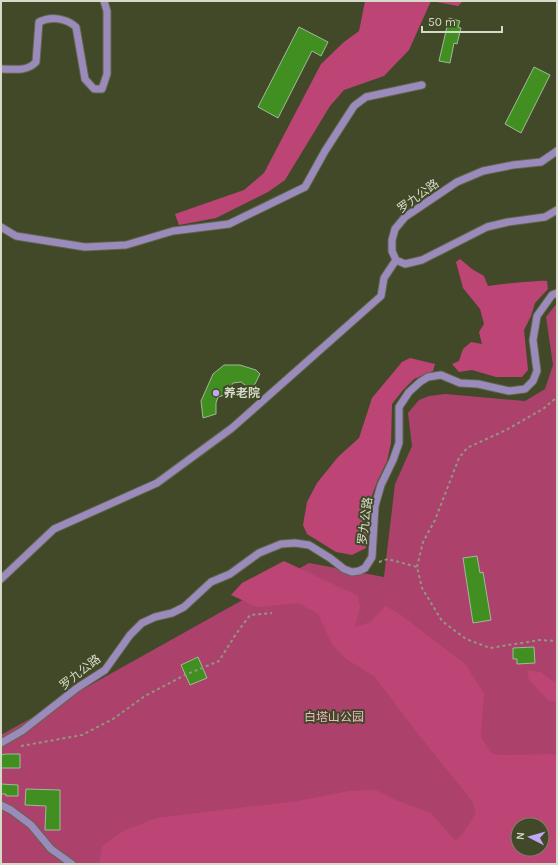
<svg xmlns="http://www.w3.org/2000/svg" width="558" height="865" viewBox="0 0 558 865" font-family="Karla,'Noto Sans SC',sans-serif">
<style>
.green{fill:#ac426c;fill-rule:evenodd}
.forest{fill:#bd4576;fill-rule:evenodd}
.building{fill:#428f21;stroke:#a1b999}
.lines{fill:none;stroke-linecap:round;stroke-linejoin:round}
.minor-casing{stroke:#606648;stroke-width:9}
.path{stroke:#91977e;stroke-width:2;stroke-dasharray:3 3;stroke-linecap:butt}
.minor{stroke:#9a8bbc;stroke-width:7}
.poi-dot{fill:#c0a8f4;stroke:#424928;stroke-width:1.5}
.labels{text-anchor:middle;stroke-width:4;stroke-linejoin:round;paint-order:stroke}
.street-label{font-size:12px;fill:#d6dac8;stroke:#424928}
.poi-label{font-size:12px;font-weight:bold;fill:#d6dac8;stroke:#424928;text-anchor:start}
.park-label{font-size:12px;fill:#f1b3c6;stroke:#424928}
</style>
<rect width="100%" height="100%" fill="#424928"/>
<path class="green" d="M557 303V864H1V735L309 563 384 577 395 484 412 446 408 413 419 400 429 396 445 394 525 401 545 389 553 365 546 317ZM518 825H542V849H518Z"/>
<g class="forest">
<path d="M365 1H463L458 6 431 1 409 50 384 76 344 90 330 106 285 180 268 192 216 218 179 225 175 214 244 190 264 173 321 64 344 42 359 31Z"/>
<path d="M460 259 472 269 484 276 488 286C500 284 511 283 524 282 532 282 538 280 547 281L548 289 535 303 531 316 524 330 528 370 522 377H496L472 370 459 372 452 364 459 361 463 349 471 342 482 344 479 332 484 324 480 309 463 288 456 262Z"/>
<path d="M410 358 435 364 433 371 414 379 403 390 392 404 391 443 387 461 377 482 371 498 366 548 352 555 336 552 307 534 303 525 307 502 317 483 338 457 359 438 372 398 402 362Z"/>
<path d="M284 561 358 596 360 607 355 627 371 622 385 606 397 612 465 664 484 694 481 737 492 754 505 755 557 754V864H99L102 846 125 830 157 818 298 801 349 791 376 790 398 801 431 813 455 841 462 835 476 813 473 802 418 734 375 677 345 658 332 644 318 614 298 603 257 607 231 595 242 583ZM518 825H542V849H518Z"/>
<path d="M527 670 541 672 551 680 557 683V703L548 700 529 680Z"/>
</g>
<g class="building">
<path d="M449 18 460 21 458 27 461 28 457 44 454 43 450 63 439 61Z"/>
<path d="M299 27 328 42 321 56 312 51 278 118 258 107Z"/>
<path d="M534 67 550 75 521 133 505 124Z"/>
<path d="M224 365H240L256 370 260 374 252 390 241 382 233 383 229 390 225 395 218 397 216 403V414L203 418 201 401 213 374Z"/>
<path d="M477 556 480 573 483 572 491 620 473 623 463 558Z"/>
<path d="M534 647 535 663 517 664V659H513V648Z"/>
<path d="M198 657 207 678 190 685 181 665Z"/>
<path d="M6 754H20V768H1V755Z"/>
<path d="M1 784 18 785V796H6V794H1Z"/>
<path d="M26 789 60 790V830H45L46 806 25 805Z"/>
</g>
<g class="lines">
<g class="minor-casing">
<g id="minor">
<path d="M1 69C13 69 27 72 36 62L39 22C51 16 66 18 76 27L85 79 94 89H102L107 74V11L104 1"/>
<path d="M557 151 541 162 513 165 483 171 457 182 405 217 395 229 392 240V251L396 260 405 264 422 260 487 227 508 222 545 217 557 210"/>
<path d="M1 227 16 236 85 247 126 245 173 231 229 224 305 187 325 151 354 106 366 97 422 85"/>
<path d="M1 579 54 529 157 483 232 428 381 296 384 278 396 260"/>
<path d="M1 743 22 731 77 688 105 670 130 635 142 623 155 617 172 613 184 607 211 582 230 574 259 553 281 544 295 543 309 545 330 558 344 569 352 572 359 571 365 568 372 557 375 506 381 485 393 460 399 443V407L409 392 420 382 428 377 441 375 460 383 478 384 509 391 525 389 533 381 537 371 533 340 537 316 552 295 557 293"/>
<path d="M1 805 11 810 31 825 51 849 72 864"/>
</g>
</g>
<g class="path">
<path d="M379 562 388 559 417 567 422 588 442 621 466 639 490 648 540 640 557 641"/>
<path d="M417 567 423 542 435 520 459 458 467 448 506 430 543 409 557 397"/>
<path d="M21 746 82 735 113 719 145 696 185 675 219 661 236 634 250 615 272 613"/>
</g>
<use href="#minor" class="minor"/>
</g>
<circle class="poi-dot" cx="216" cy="393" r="4"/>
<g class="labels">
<g class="street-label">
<text transform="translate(418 196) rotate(-36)" y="4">罗九公路</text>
<text transform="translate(365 521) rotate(-83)" y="4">罗九公路</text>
<text transform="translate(80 672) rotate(-38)" y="4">罗九公路</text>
</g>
<g class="poi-label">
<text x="224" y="397">养老院</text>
</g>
<g class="park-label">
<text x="334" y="721">白塔山公园</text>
</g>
</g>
<rect width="558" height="865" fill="none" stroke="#d6dac8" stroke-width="4"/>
<g transform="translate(530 837) rotate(276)"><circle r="19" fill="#424928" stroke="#7d8368"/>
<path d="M0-3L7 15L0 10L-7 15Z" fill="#c0a8f4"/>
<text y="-6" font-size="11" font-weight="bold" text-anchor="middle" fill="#d6dac8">N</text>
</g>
<path d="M422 26v6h80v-6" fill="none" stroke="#d6dac8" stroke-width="2"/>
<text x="428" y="26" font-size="12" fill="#d6dac8" stroke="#424928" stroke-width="3" paint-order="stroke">50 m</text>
</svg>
